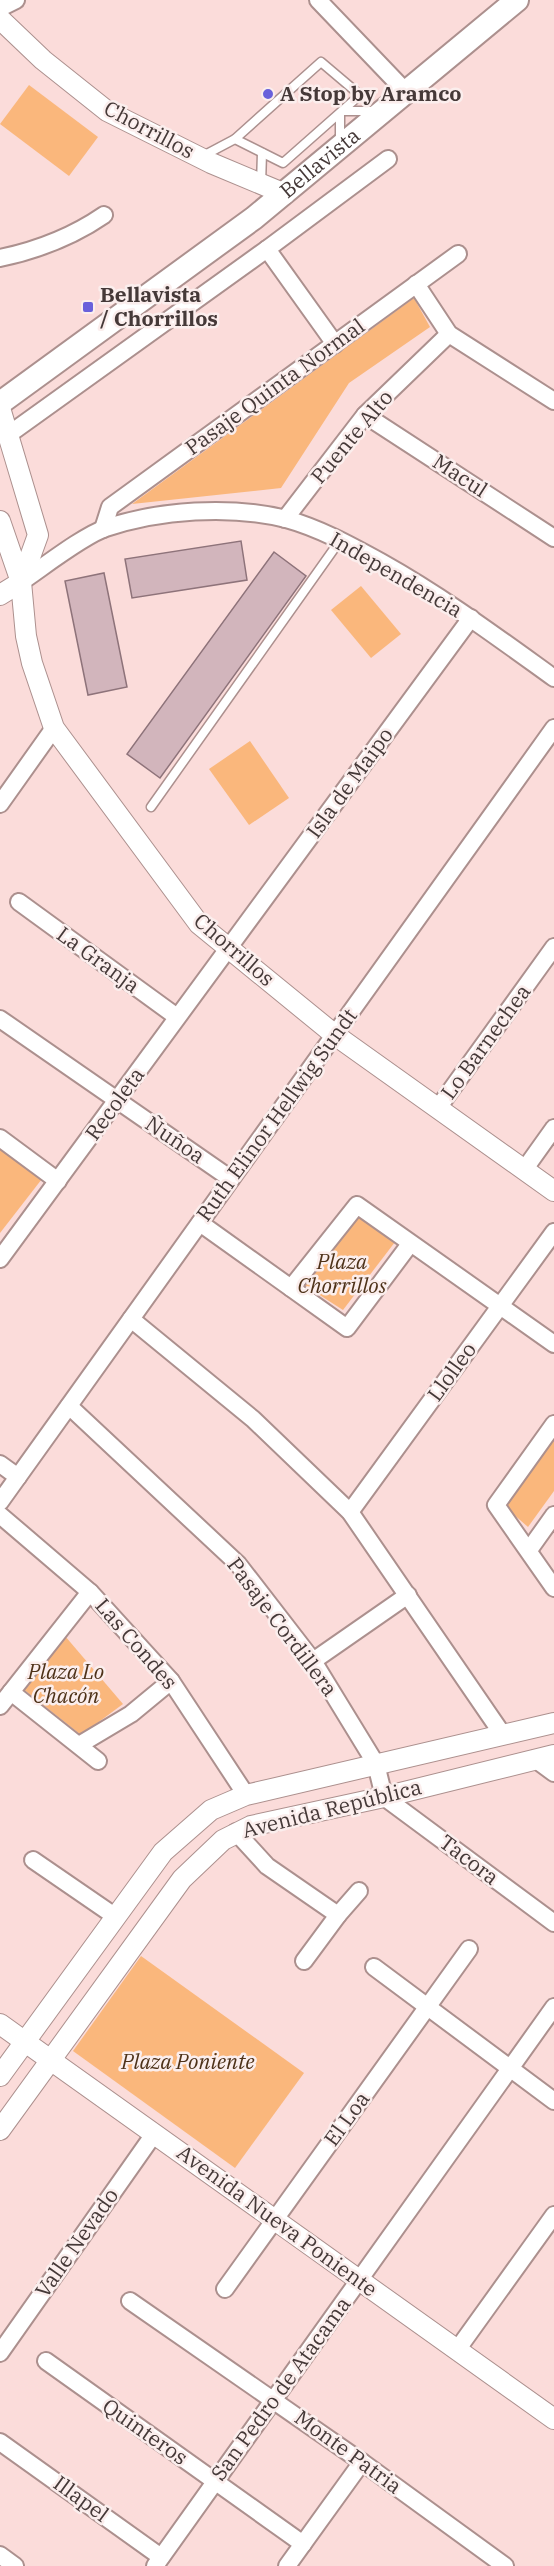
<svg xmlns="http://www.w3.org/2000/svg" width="554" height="2566" viewBox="0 0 554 2566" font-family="'IBM Plex Serif',serif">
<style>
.green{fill:#fab77c}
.building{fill:#d2b5bc;stroke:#8e737a;stroke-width:1.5}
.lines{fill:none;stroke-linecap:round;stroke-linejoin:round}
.service-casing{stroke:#ac908e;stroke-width:11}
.minor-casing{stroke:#ac908e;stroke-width:20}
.tertiary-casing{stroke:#ac908e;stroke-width:22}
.secondary-casing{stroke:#ac908e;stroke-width:26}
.service{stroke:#fff;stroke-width:8}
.minor{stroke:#fff;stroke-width:16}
.tertiary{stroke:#fff;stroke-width:20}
.secondary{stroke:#fff;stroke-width:22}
.poi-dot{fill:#6961db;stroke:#fbeeed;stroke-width:2}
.labels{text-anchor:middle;stroke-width:5;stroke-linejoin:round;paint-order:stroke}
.poi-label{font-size:21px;font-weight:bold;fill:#453938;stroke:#fbeeed;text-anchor:start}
.street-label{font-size:21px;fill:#453938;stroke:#fbeeed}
.park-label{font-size:21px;font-style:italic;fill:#4e3219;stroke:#fbeeed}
</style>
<rect width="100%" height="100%" fill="#fbdcda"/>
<g class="green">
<path d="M29 85 98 137 69 176 0 124Z"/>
<path d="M414 298 430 327 349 383 281 488 132 504Z"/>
<path d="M361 586 401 634 371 658 331 610Z"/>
<path d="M250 741 289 798 249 825 209 769Z"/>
<path d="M0 1145 45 1175 0 1233Z"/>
<path d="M358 1217 395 1242 343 1310 304 1285Z"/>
<path d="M554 1436V1491L528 1527 503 1505Z"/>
<path d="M65 1636 123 1704 81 1735 23 1689Z"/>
<path d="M141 1956 304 2073 235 2168 73 2051Z"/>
</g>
<g class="building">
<path d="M241 541 247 580 132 598 125 559Z"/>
<path d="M274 552 306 576 160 778 127 754Z"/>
<path d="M104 573 127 687 88 695 65 581Z"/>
</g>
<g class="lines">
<g class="service-casing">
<g id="service">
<path d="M321 62 360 95 283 163 235 139Z"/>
<path d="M343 111H376"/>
<path d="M340 114V144"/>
<path d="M201 157 235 139"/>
<path d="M261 184 262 153"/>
<path d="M151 807 341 539"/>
</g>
</g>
<g class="minor-casing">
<g id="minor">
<path d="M318 0 407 93"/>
<path d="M0 8 16 0"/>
<path d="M267 249 335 344"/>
<path d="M0 258C38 250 72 237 104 215"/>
<path d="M416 284 449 334 554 401"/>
<path d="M365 415 554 538"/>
<path d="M8 435 267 249 388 159"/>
<path d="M285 519 365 415 449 334"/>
<path d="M103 529 110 507 458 254"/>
<path d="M21 582C42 568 84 535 106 528 159 510 230 505 286 519 319 528 350 545 381 562 442 596 497 637 554 678"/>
<path d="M0 804 54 728"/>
<path d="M19 902 177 1017"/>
<path d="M0 1019 231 1179"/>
<path d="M438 1108 554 947"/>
<path d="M0 1138 58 1181"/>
<path d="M524 1170 554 1128"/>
<path d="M200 1223 347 1328 410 1244"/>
<path d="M0 1259 471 618"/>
<path d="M291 1288 357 1205 554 1344"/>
<path d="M131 1319 253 1419 350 1512 503 1735"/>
<path d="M69 1406 238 1564 313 1661 376 1764 384 1797 554 1923"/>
<path d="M554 1424 496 1505 554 1588"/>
<path d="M0 1464 18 1477"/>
<path d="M0 1502 554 728"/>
<path d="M350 1512 554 1232"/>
<path d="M0 1515 90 1592 171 1681 246 1795"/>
<path d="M529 1550 554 1515"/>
<path d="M313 1661 408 1595"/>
<path d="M11 1692 98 1761"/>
<path d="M0 1706 90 1592"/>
<path d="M79 1745 131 1714 171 1681"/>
<path d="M535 1759 554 1773"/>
<path d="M236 1832 267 1866 338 1915 304 1961"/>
<path d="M33 1860 116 1917"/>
<path d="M338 1915 359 1891"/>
<path d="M374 1967 554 2101"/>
<path d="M225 2289 469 1949"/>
<path d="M130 2301 362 2462 505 2566"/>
<path d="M457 2350 554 2215"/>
<path d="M0 2353 154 2134"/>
<path d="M46 2361 303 2544"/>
<path d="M0 2442 161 2557"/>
<path d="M0 2555 15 2566"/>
<path d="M155 2566 554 2007"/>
<path d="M287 2566 362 2462"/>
</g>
</g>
<g class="tertiary-casing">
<g id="tertiary">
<path d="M0 19 43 60 107 111 211 163 285 194"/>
<path d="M0 408 38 535 21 582"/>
<path d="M0 521 21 582 26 636 32 663 54 728 199 924 335 1035 554 1191"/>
<path d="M0 595 21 582"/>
<path d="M0 2024 554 2419"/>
<path d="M0 2076 163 1852 211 1810 246 1795 554 1723"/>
<path d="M0 2130 182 1879 223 1840 251 1826 384 1797 554 1755"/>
</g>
</g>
<g class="secondary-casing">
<g id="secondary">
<path id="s1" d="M0 403 254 218 517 0"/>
</g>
</g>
<use href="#service" class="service"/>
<use href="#minor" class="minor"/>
<use href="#tertiary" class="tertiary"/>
<use href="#secondary" class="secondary"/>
</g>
<g class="poi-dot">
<circle cx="268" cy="94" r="6"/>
<rect x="82" y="301" width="12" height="12" rx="3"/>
</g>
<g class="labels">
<g class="poi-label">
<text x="280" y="101">A Stop by Aramco</text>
<text x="100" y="302">Bellavista<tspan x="100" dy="24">/ Chorrillos</tspan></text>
</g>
<g class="street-label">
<text transform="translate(149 130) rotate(28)" y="7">Chorrillos</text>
<text dy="7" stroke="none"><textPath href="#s1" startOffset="400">Bellavista</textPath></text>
<text transform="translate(275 387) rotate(-36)" y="7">Pasaje Quinta Normal</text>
<text transform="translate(352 437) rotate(-50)" y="7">Puente Alto</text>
<text transform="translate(460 476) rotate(33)" y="7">Macul</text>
<text transform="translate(396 575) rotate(30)" y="7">Independencia</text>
<text transform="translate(350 783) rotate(-54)" y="7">Isla de Maipo</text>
<text transform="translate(234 950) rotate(41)" y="7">Chorrillos</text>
<text transform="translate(98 960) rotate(36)" y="7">La Granja</text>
<text transform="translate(486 1042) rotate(-54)" y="7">Lo Barnechea</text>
<text transform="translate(115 1104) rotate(-54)" y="7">Recoleta</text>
<text transform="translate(277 1115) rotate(-54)" y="7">Ruth Elinor Hellwig Sundt</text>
<text transform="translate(175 1140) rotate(34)" y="7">Ñuñoa</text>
<text transform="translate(452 1372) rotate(-54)" y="7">Llolleo</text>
<text transform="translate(282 1627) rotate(53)" y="7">Pasaje Cordillera</text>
<text transform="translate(136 1644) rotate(49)" y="7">Las Condes</text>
<text transform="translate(332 1809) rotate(-14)" y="7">Avenida República</text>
<text transform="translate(469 1860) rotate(37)" y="7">Tacora</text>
<text transform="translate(347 2119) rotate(-54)" y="7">El Loa</text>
<text transform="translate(277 2221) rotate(36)" y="7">Avenida Nueva Poniente</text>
<text transform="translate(77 2243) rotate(-55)" y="7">Valle Nevado</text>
<text transform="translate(281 2389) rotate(-54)" y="7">San Pedro de Atacama</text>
<text transform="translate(145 2432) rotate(35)" y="7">Quinteros</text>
<text transform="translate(348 2452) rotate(36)" y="7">Monte Patria</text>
<text transform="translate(81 2499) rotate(36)" y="7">Illapel</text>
</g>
<g class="park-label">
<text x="342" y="1269">Plaza<tspan x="342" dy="24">Chorrillos</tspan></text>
<text x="66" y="1679">Plaza Lo<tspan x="66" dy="24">Chacón</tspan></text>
<text x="188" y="2069">Plaza Poniente</text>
</g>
</g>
</svg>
